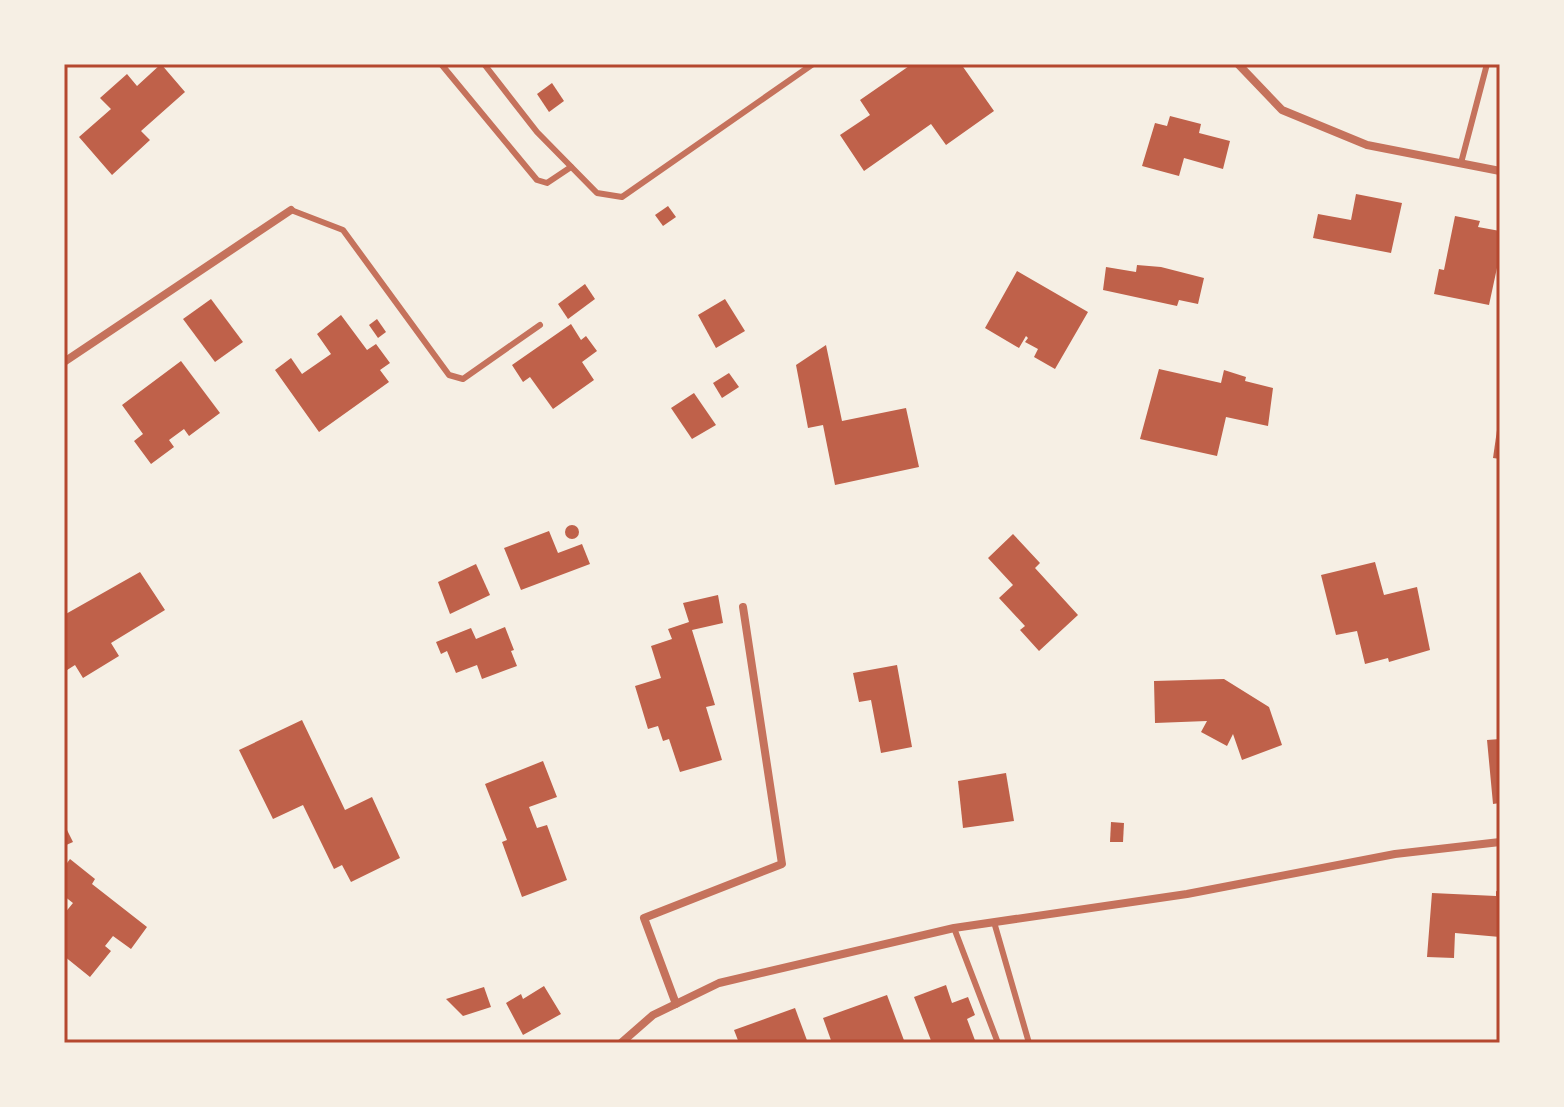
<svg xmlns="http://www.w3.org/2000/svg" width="1564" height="1107" viewBox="0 0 1564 1107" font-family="'Zilla Slab',serif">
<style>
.building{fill:#bf614a}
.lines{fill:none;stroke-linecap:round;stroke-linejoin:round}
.service{stroke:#c5725c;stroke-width:6}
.minor{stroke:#c5725c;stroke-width:8}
.neatline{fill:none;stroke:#b5482f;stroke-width:3}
</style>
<rect width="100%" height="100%" fill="#f6efe4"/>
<g class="building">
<path d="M161 64 185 92 141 131 150 140 112 175 79 137 111 109 100 98 127 74 137 86Z"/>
<path d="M912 64H961L994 111 946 145 931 124 864 171 840 135 870 115 860 100Z"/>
<path d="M552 83 564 101 549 112 537 94Z"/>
<path d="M1170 116 1201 124 1199 133 1230 141 1223 169 1184 158 1179 176 1142 166 1155 123 1167 126Z"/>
<path d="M1356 194 1402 203 1391 253 1313 238 1318 214 1351 220Z"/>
<path d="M668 206 676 217 663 226 655 215Z"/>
<path d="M1455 216 1480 221 1478 227 1500 231V254L1489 305 1434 294 1439 269 1444 270Z"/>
<path d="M1137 265 1161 267 1204 278 1198 304 1179 300 1177 306 1103 290 1106 267 1136 272Z"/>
<path d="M1017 271 1088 312 1055 369 1034 357 1038 349 1025 342 1028 338 1026 336 1019 348 985 328Z"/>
<path d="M585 284 595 299 568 319 558 304Z"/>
<path d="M211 299 243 342 215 362 183 319Z"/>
<path d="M725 299 745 331 716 348 698 315Z"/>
<path d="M341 315 367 350 376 344 390 363 380 370 389 382 319 432 275 370 291 358 302 374 331 354 317 334Z"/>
<path d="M377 319 386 332 378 338 369 325Z"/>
<path d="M571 324 581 340 586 336 597 351 582 362 594 380 553 409 530 377 523 382 512 365Z"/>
<path d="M826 345 842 421 906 408 919 467 835 485 823 425 808 428 796 365Z"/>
<path d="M181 361 220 413 189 436 184 429 169 440 174 447 151 464 134 441 143 434 122 405Z"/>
<path d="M1159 369 1221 383 1224 370 1246 377 1245 381 1273 388 1268 426 1226 417 1217 456 1140 439Z"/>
<path d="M729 373 739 387 722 398 713 383Z"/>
<path d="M694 393 716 425 692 439 671 408Z"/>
<path d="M1498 423H1500V459L1493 458Z"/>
<circle cx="572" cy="532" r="7"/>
<path d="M549 531 558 553 582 544 590 564 521 590 504 548Z"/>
<path d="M1013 534 1040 563 1035 568 1078 615 1039 651 1020 630 1025 626 999 598 1013 585 988 558Z"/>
<path d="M1375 562 1384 595 1417 587 1430 650 1389 662 1388 658 1365 664 1357 631 1336 635 1321 575Z"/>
<path d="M476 564 490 595 450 614 438 582Z"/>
<path d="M140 572 165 610 111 643 119 656 83 678 75 665 64 672V615Z"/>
<path d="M718 595 723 623 692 630 715 705 706 707 722 760 680 772 669 739 663 741 658 726 648 729 635 686 661 678 651 646 672 639 668 629 689 622 683 603Z"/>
<path d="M505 627 514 650 511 651 517 666 482 679 477 665 456 673 447 651 441 654 436 642 471 628 476 639Z"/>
<path d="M897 665 912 747 881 753 871 700 859 702 853 673Z"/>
<path d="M1224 679 1269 707 1282 745 1242 760 1233 734 1227 746 1201 732 1207 721 1155 723 1154 681Z"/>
<path d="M302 720 345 810 372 797 400 858 351 882 342 865 334 869 303 805 273 819 239 750Z"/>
<path d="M1500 739V803L1493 804 1487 740Z"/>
<path d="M543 761 557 797 529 807 537 828 547 825 567 880 522 897 502 842 507 840 485 784Z"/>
<path d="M1006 773 1014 821 963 828 958 781Z"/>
<path d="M1111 822 1124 823 1123 842H1110Z"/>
<path d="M64 824 73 842 64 846Z"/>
<path d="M70 859 95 879 92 884 147 927 131 949 113 936 105 946 111 951 90 977 64 956V914L73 903 64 896V867Z"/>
<path d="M1496 891 1500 892V937L1455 933 1454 958 1427 957 1432 893 1496 896Z"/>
<path d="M946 985 952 1003 968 997 975 1015 967 1019 976 1043H932L914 997Z"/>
<path d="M544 986 561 1014 523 1035 506 1003 521 994 523 999Z"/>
<path d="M484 987 491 1007 463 1016 446 999Z"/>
<path d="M887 995 905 1043H832L823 1018Z"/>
<path d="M795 1008 808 1043H739L734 1030Z"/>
</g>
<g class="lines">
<g class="service">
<path d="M441 64 537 180 547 183 571 167"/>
<path d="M484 64 537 132 597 193 622 197 813 64"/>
<path d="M1461 163 1487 64"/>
<path d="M291 210 343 230 449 375 463 379 540 325"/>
<path d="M994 922 1029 1043"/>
<path d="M954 928 998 1043"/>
</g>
<g class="minor">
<path d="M1238 64 1282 110 1367 145 1500 171"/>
<path d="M64 362 291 210"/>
<path d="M676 1004 644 918 782 864 743 607"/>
<path d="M621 1043 653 1015 719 983 954 928 1187 894 1395 854 1500 842"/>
</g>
</g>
<rect width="1564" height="1107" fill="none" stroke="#f6efe4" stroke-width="132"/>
<rect x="66" y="66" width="1432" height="975" class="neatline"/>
</svg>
